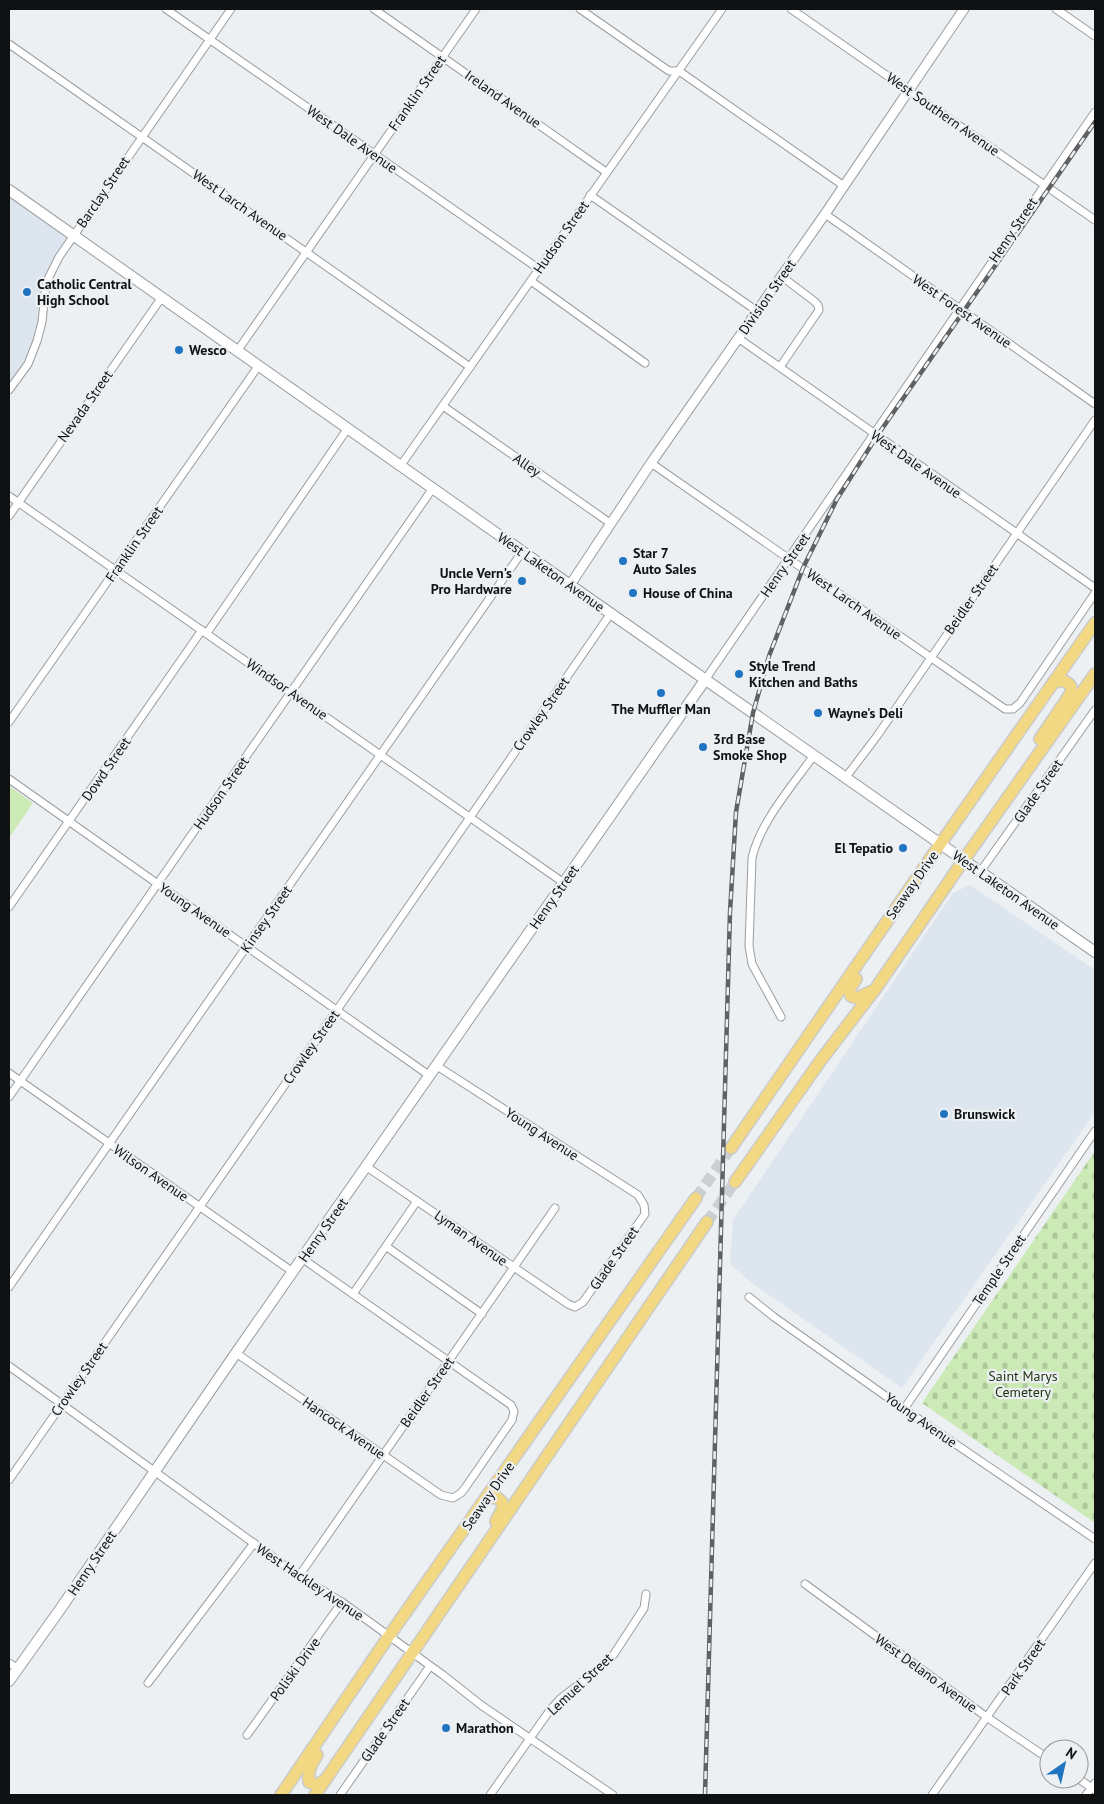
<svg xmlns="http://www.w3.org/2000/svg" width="1104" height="1804" viewBox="0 0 1104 1804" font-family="'PT Sans',sans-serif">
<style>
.built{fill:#dde6ee}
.green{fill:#cbeab6}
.cemetery{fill:url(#cemetery-stones)}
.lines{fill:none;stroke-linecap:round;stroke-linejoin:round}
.trunk-tunnel{stroke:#cccfd1;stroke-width:11;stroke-dasharray:11 5.5;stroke-linecap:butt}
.minor-casing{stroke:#9a9da0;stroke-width:9}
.tertiary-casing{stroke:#9a9da0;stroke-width:11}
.secondary-casing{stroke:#9a9da0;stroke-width:12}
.trunk-casing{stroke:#cacbcb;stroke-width:14}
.minor{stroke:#fff;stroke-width:7}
.tertiary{stroke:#fff;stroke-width:9}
.secondary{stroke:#fff;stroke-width:10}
.trunk{stroke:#f2d882;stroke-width:11}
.rail-casing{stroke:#5f6163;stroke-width:4.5}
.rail{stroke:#edf0f3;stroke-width:2.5;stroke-dasharray:8;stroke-linecap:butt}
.poi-dot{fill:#2074c2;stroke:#edf0f3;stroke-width:2}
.labels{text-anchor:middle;stroke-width:4.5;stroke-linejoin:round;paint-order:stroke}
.street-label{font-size:14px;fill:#101112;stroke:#edf0f3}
.poi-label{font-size:14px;font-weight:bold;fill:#101112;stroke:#edf0f3;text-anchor:start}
.park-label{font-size:14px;fill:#1f330d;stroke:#edf0f3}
</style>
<defs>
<pattern id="cemetery-stones" width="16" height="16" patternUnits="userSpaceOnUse" patternTransform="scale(1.25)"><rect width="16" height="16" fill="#cbeab6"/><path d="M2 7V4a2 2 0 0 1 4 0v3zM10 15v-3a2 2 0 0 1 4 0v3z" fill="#adc89b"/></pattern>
</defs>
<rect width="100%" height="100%" fill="#edf0f3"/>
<g class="built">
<path d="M9 190 74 236 52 269 42 322 28 364 9 390Z"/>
<path d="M970 885 1095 970V1112L902 1388 752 1283 730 1264 733 1220 953 893Z"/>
</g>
<path class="green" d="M9 786 33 803 9 838Z"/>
<path class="cemetery" d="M1095 1151V1523L922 1403Z"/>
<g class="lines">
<g class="trunk-tunnel">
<path d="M696 1198 731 1148"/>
<path d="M707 1222 735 1182"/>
</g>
<g class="minor-casing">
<g id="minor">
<path d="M166 9 539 269"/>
<path d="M374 9 606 172"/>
<path d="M580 9 669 71H679L844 186"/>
<path d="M791 9 1095 220"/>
<path d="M1056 9 1095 36"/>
<path d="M9 44 470 367"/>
<path d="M590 195 757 311"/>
<path d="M825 214 1095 404"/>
<path d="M531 281 645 363"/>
<path d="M738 338 1095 588"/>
<path d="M238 350 476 9"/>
<path d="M780 367 819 310 818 305 814 301 781 276"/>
<path d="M9 390 28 364 37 341 42 322 46 283 59 257 231 9"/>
<path d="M443 406 610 523"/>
<path d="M651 463 1005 709H1013L1020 703 1095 593"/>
<path d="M401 465 722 9"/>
<path d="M9 496 564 883"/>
<path d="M9 516 162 297"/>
<path d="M207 633 348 428"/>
<path d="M705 680 1095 112"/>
<path d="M9 722 259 365"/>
<path d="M846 777 877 736 1095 420"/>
<path d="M9 779 430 1076"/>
<path d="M980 872 1095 710"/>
<path d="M9 907 202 630"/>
<path d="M781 1017 752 964 749 946 752 858C760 822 793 785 814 755"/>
<path d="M9 1073 293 1272"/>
<path d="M9 1097 433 488"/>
<path d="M367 1167 568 1304 575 1307 583 1302 645 1214 644 1205 638 1195 437 1066"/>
<path d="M387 1247 482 1314"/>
<path d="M9 1287 522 552"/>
<path d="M353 1294 417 1201"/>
<path d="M749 1297 774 1317 904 1409 1095 1539"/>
<path d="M236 1353 441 1495 453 1498 461 1493 465 1488 512 1420 514 1411 511 1405 303 1259"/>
<path d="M9 1366 299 1576 342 1602 443 1675 481 1705 613 1795"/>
<path d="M904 1409 1095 1131"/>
<path d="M9 1480 337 1010 611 613"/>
<path d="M299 1576 555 1208"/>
<path d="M805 1584 988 1718 1049 1759"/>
<path d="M9 1663 17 1668"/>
<path d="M148 1683 254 1543"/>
<path d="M247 1735 342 1602"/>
<path d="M1079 1779 1095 1790"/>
<path d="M340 1795 430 1666"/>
<path d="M490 1795 550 1710 560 1699 605 1664 614 1654 644 1608 646 1594"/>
<path d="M932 1795 1095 1563"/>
<path d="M1086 1795 1095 1783"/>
</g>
</g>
<g class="tertiary-casing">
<path id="tertiary" d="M570 585 651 463 825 214 964 9"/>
</g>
<g class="secondary-casing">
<g id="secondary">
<path d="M9 190 570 585 1095 952"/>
<path d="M9 1681 61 1608 236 1353 705 680"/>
</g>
</g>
<g class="trunk-casing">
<g id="trunk">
<path d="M1040 739 1071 693V687C1066 679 1061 680 1053 683"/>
<path d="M856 979 849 990 851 996 857 998 870 992"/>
<path d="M731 1148 941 843 1095 623"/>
<path d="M735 1182 821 1060 876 988 963 861 1095 674"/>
<path d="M487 1498 496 1497 502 1502 503 1508 496 1521"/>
<path d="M317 1755C312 1763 307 1771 309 1782L317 1785 325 1780"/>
<path d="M281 1795 389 1636 696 1198"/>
<path d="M315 1795 707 1222"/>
</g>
</g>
<use href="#minor" class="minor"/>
<use href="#tertiary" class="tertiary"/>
<use href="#secondary" class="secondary"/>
<use href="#trunk" class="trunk"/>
<g class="rail-casing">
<path id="rail" d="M705 1795 730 912 736 812 753 713 769 656 803 568 837 499 877 436 1095 122"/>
</g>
<use href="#rail" class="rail"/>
</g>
<g class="poi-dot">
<circle cx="27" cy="292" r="5"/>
<circle cx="179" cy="350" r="5"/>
<circle cx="623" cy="561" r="5"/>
<circle cx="522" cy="581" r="5"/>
<circle cx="633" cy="593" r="5"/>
<circle cx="739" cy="674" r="5"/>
<circle cx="661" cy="693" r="5"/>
<circle cx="818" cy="713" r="5"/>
<circle cx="703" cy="747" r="5"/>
<circle cx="903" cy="848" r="5"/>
<circle cx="944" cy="1114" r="5"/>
<circle cx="446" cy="1728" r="5"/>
</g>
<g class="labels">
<g class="street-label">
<text transform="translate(417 93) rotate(-55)" y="5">Franklin Street</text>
<text transform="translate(503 99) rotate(35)" y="5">Ireland Avenue</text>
<text transform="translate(943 114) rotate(35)" y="5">West Southern Avenue</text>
<text transform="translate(352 139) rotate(35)" y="5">West Dale Avenue</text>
<text transform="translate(103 192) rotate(-56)" y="5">Barclay Street</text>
<text transform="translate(240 205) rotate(35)" y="5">West Larch Avenue</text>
<text transform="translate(1013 230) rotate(-56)" y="5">Henry Street</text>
<text transform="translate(561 237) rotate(-55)" y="5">Hudson Street</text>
<text transform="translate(767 297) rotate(-55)" y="5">Division Street</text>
<text transform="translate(962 311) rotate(35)" y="5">West Forest Avenue</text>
<text transform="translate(85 406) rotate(-55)" y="5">Nevada Street</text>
<text transform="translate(916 464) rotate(35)" y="5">West Dale Avenue</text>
<text transform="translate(527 465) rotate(35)" y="5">Alley</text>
<text transform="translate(134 544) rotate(-55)" y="5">Franklin Street</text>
<text transform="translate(785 565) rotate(-55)" y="5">Henry Street</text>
<text transform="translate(551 572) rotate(35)" y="5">West Laketon Avenue</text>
<text transform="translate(971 599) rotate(-55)" y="5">Beidler Street</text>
<text transform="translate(854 604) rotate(35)" y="5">West Larch Avenue</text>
<text transform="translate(287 689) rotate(35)" y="5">Windsor Avenue</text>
<text transform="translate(541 714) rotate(-55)" y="5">Crowley Street</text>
<text transform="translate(106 769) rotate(-55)" y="5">Dowd Street</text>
<text transform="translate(1038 791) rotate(-55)" y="5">Glade Street</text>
<text transform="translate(221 793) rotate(-55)" y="5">Hudson Street</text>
<text transform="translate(912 885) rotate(-55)" y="5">Seaway Drive</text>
<text transform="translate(1006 890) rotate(35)" y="5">West Laketon Avenue</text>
<text transform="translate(554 897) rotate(-55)" y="5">Henry Street</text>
<text transform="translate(195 910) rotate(35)" y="5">Young Avenue</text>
<text transform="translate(266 919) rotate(-55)" y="5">Kinsey Street</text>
<text transform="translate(311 1047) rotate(-55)" y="5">Crowley Street</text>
<text transform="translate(542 1134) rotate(33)" y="5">Young Avenue</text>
<text transform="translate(151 1173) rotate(35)" y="5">Wilson Avenue</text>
<text transform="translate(323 1230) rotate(-55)" y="5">Henry Street</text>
<text transform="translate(471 1238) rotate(35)" y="5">Lyman Avenue</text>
<text transform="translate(614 1258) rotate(-55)" y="5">Glade Street</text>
<text transform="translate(999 1270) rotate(-56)" y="5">Temple Street</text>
<text transform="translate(79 1379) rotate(-55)" y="5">Crowley Street</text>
<text transform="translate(427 1392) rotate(-55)" y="5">Beidler Street</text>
<text transform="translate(921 1420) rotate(35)" y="5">Young Avenue</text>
<text transform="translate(344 1428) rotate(35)" y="5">Hancock Avenue</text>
<text transform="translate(488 1496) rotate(-55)" y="5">Seaway Drive</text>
<text transform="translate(92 1563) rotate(-56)" y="5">Henry Street</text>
<text transform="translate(310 1582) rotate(34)" y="5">West Hackley Avenue</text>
<text transform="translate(1023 1667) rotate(-55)" y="5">Park Street</text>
<text transform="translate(295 1669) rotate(-54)" y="5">Poliski Drive</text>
<text transform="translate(926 1673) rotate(36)" y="5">West Delano Avenue</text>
<text transform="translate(580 1684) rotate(-43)" y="5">Lemuel Street</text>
<text transform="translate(385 1730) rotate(-55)" y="5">Glade Street</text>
</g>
<g class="poi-label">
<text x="37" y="289">Catholic Central<tspan x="37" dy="16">High School</tspan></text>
<text x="189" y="355">Wesco</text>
<text x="633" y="558">Star 7<tspan x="633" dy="16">Auto Sales</tspan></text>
<text x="512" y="578" text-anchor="end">Uncle Vern's<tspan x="512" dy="16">Pro Hardware</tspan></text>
<text x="643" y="598">House of China</text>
<text x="749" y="671">Style Trend<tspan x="749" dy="16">Kitchen and Baths</tspan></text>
<text x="661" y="714" text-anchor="middle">The Muffler Man</text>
<text x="828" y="718">Wayne's Deli</text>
<text x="713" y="744">3rd Base<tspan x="713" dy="16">Smoke Shop</tspan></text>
<text x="893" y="853" text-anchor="end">El Tepatio</text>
<text x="954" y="1119">Brunswick</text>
<text x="456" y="1733">Marathon</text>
</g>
<g class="park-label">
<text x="1023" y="1381">Saint Marys<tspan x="1023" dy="16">Cemetery</tspan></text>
</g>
</g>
<rect width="1104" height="1804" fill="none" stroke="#101112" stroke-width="20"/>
<g transform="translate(1064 1764) rotate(34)"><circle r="24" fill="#edf0f3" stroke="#959799"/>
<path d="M0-4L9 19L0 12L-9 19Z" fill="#2074c2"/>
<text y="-8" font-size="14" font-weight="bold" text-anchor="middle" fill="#101112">N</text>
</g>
</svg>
